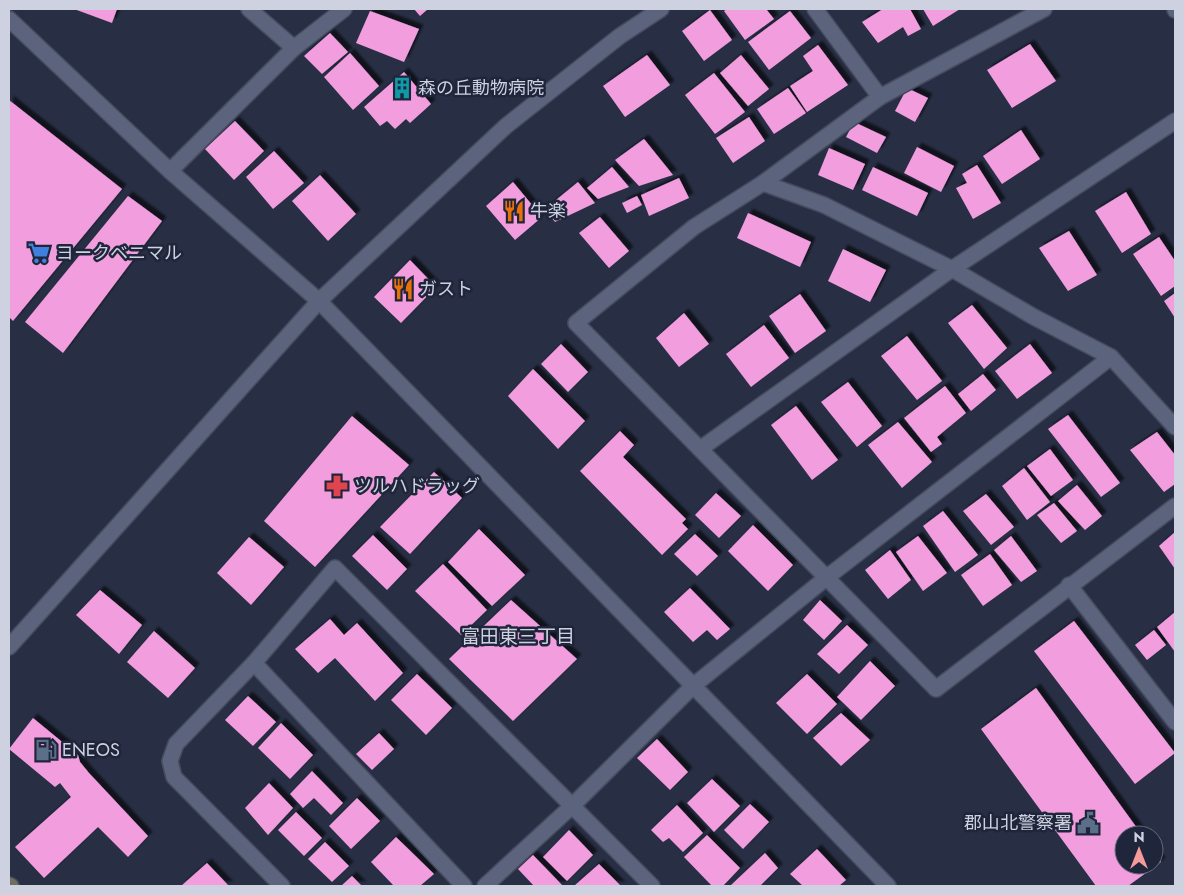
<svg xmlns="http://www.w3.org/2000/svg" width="1184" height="895" viewBox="0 0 1184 895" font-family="Jost,'Noto Sans JP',sans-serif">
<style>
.building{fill:#f29ede;filter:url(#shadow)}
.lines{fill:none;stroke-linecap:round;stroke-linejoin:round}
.minor-casing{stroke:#464b5e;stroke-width:18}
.tertiary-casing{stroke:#464b5e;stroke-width:18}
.secondary-casing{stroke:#464b5e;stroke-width:18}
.minor{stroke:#5c647d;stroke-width:15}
.tertiary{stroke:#5c647d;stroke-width:15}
.secondary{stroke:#726d5e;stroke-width:15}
.labels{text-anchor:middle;stroke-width:5;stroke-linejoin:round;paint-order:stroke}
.poi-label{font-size:18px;fill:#cdd1e0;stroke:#1f253a;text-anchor:start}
.neighbourhood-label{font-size:19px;fill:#cdd1e0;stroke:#1f253a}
</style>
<defs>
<filter id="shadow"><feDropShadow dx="4.5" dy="-4.5" stdDeviation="1" flood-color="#0009"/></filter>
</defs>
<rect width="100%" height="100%" fill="#282f45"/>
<g class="building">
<path d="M74 9H117L112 23Z"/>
<path d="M414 9H428L420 16Z"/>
<path d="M727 9H766L774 19 745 40 724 11Z"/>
<path d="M883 9H910L921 29 908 36 903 27 878 43 862 22Z"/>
<path d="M923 9H960L933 26Z"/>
<path d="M710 10 732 40 704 61 682 31Z"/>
<path d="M370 11 419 29 404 62 356 43Z"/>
<path d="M790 11 811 38 769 70 748 42Z"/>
<path d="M330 33 348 52 322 74 304 56Z"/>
<path d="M1030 44 1056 81 1012 108 987 70Z"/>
<path d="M818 45 848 85 807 112 790 86 813 71 803 56Z"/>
<path d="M350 53 379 86 353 110 324 77Z"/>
<path d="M647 55 670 85 625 117 603 86Z"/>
<path d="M741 55 769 89 748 106 720 73Z"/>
<path d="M404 72 431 104 410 123 406 119 395 129 387 121 380 126 364 107Z"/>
<path d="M714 73 745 112 715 134 685 95Z"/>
<path d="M788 88 806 113 774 134 757 109Z"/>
<path d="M907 88 928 98 915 122 895 111Z"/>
<path d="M9 100 122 189 13 321 9 317Z"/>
<path d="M749 117 765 141 733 163 716 138Z"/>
<path d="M235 121 264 151 234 180 205 149Z"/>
<path d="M854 122 886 137 877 153 846 137Z"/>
<path d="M1021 130 1040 159 1002 184 983 156Z"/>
<path d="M644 139 673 175 639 186 615 160Z"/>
<path d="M917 147 954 166 941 192 904 173Z"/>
<path d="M829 148 865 164 853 190 818 175Z"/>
<path d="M274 151 304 183 273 209 246 177Z"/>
<path d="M977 165 1001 203 973 219 956 188 967 183 962 174Z"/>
<path d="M612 167 629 187 598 199 587 188Z"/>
<path d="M873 167 928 193 917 216 862 190Z"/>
<path d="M320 175 356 214 328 241 292 201Z"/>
<path d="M679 178 689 198 649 216 641 195Z"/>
<path d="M513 182 542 217 515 240 486 206Z"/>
<path d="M578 182 595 203 555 222 545 209Z"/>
<path d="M1126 192 1151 234 1122 253 1095 211Z"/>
<path d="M128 196 162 221 63 353 25 322Z"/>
<path d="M637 196 642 205 627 213 622 203Z"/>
<path d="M748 213 811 242 800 267 737 238Z"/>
<path d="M600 217 629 251 609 268 579 233Z"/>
<path d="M1069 231 1097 275 1068 291 1039 248Z"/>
<path d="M1159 237 1175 261V286L1161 296 1133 254Z"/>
<path d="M843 249 886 270 870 302 828 281Z"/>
<path d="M410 260 436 287 401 323 374 297Z"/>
<path d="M1175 293V318L1164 301Z"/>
<path d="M800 294 826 331 795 353 769 316Z"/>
<path d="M972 305 1007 348 984 369 948 323Z"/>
<path d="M684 313 709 344 679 367 656 338Z"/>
<path d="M764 325 789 358 751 387 726 354Z"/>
<path d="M907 336 942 381 917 400 881 356Z"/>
<path d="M561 344 588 372 568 392 541 364Z"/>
<path d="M1030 344 1052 373 1017 399 995 371Z"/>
<path d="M533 369 585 421 558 449 508 396Z"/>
<path d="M983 374 996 390 971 411 958 394Z"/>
<path d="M848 382 882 426 857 447 821 402Z"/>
<path d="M945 386 966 413 937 437 942 444 931 452 904 418Z"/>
<path d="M796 406 838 460 812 480 771 425Z"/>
<path d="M1068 415 1120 483 1101 497 1048 429Z"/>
<path d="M352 416 409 465 315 567 264 521Z"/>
<path d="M898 422 932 462 902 488 868 445Z"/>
<path d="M620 431 634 445 623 457 686 519 682 523 688 529 662 555 580 471Z"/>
<path d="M1157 432 1175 455V484L1164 492 1130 450Z"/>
<path d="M1050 449 1073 480 1051 496 1027 466Z"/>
<path d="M1024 468 1050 502 1027 520 1002 486Z"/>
<path d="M434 472 462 498 410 554 380 527Z"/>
<path d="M1077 485 1102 516 1085 530 1058 501Z"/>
<path d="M716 493 741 516 719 538 695 515Z"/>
<path d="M986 494 1014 527 991 545 963 511Z"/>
<path d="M1054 503 1077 531 1061 543 1037 515Z"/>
<path d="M943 511 978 555 955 572 923 526Z"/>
<path d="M753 525 793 565 768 591 728 551Z"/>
<path d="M479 529 525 575 492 606 448 562Z"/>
<path d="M1175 532V569L1159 546Z"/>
<path d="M695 534 718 556 697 576 674 554Z"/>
<path d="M373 535 407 569 387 590 352 556Z"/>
<path d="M918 536 947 573 923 591 896 552Z"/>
<path d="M1011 536 1037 571 1021 582 994 550Z"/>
<path d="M249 537 284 567 251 605 217 573Z"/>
<path d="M890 550 911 580 888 599 865 570Z"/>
<path d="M990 554 1012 585 983 606 961 575Z"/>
<path d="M443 564 487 610 461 635 415 591Z"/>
<path d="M690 588 730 629 717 640 707 630 693 642 664 612Z"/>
<path d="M100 590 142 625 119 654 76 615Z"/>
<path d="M511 600 577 659 513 721 449 659Z"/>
<path d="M820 600 842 621 824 640 803 620Z"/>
<path d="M1175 612V652L1157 627Z"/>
<path d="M330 619 344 635 357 623 403 673 375 701 335 658 318 673 295 649Z"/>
<path d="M1074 621 1175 753 1135 784 1034 651Z"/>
<path d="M847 625 868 645 839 674 817 654Z"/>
<path d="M1154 630 1166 645 1147 660 1135 645Z"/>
<path d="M154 631 195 668 168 698 127 662Z"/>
<path d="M870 661 895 686 861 720 837 697Z"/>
<path d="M417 674 452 708 426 735 391 700Z"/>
<path d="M807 674 837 704 807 734 776 703Z"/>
<path d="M1036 688 1142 835H1124V865H1154V852L1161 862 1128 886H1096L981 729Z"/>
<path d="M248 696 276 722 253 746 225 720Z"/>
<path d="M841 713 870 740 841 766 813 738Z"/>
<path d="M33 718 78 755 80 762 89 773 148 836 128 857 98 827 44 878 15 847 71 797 60 783 55 787 9 749Z"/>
<path d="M281 723 313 755 290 779 258 748Z"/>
<path d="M379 733 394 749 372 770 356 754Z"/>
<path d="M657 739 688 772 670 790 637 758Z"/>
<path d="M312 771 343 803 331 815 314 798 303 808 290 794Z"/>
<path d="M712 779 740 806 714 832 687 803Z"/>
<path d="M269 783 293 808 268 835 245 808Z"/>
<path d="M357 798 380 821 351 849 329 826Z"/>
<path d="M750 804 769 822 743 849 724 830Z"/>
<path d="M677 805 703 833 683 852 669 838 663 842 651 830Z"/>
<path d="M296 812 322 838 304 856 278 830Z"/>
<path d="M569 830 593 855 567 881 543 857Z"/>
<path d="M707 835 740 868 723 886H712L684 857Z"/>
<path d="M396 837 434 874 420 886H394L371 862Z"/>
<path d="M325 842 349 866 332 882 308 859Z"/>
<path d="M817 849 846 880 839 886H803L790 874Z"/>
<path d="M765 853 778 868 760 886H730Z"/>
<path d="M533 855 563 886H534L518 869Z"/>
<path d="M207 863 229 886H181Z"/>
<path d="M599 864 621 886H574Z"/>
<path d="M352 876 362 886H341Z"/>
</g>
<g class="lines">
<g class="minor-casing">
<g id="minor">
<path d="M249 9 294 48"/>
<path d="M815 9 880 97"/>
<path d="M1044 9 880 97 763 183 694 227 576 323 936 689 1175 506"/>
<path d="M1175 9V10"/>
<path d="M170 171 294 48 344 9"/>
<path d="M763 183 824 205 952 269 1034 317 1111 357 1175 427"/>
<path d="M700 449 952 269 1175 121"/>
<path d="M1069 585 1175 722"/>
<path d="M254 663 464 886"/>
<path d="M282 886 174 777 170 761 176 744 254 663 335 568 652 886"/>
<path d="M485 886 572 806 693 686 826 578 1111 357"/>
</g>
</g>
<g class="tertiary-casing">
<g id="tertiary">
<path d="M9 19 170 171 319 301 888 886"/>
<path d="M9 647 319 301 506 126 620 36 661 9"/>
</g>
</g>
<g class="secondary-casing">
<path id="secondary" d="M9 885 11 886"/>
</g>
<use href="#minor" class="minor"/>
<use href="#tertiary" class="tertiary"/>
<use href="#secondary" class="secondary"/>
</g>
<defs>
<g id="building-bare" transform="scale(1.725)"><path d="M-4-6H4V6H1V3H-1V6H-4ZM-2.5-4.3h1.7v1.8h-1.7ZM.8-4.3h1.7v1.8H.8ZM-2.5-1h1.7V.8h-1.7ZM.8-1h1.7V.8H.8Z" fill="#0f9aa8" stroke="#1f253a" stroke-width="2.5" paint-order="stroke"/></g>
<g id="restaurant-bare" transform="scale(1.725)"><path d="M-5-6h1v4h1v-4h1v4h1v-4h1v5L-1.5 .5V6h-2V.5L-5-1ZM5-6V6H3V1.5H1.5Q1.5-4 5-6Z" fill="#e8710a" stroke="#1f253a" stroke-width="2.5" paint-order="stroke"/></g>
<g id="supermarket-bare" transform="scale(1.725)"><path d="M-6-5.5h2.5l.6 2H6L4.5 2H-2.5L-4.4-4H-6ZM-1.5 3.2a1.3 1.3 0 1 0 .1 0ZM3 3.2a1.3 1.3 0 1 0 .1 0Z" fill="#3f7fe0" stroke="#1f253a" stroke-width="2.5" paint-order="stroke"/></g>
<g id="pharmacy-bare" transform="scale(1.725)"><path d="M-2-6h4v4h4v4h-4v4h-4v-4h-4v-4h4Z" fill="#e0444e" stroke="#1f253a" stroke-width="2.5" paint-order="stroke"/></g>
<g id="fuel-bare" transform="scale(1.725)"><path d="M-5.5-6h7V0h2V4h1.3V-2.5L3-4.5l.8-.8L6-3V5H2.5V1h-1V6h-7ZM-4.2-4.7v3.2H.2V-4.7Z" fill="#5c6f8a" stroke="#1f253a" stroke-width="2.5" paint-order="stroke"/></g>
<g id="civic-bare" transform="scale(1.725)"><path d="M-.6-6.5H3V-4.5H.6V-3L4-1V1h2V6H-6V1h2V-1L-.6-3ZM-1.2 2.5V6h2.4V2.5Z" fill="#5c6f8a" stroke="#1f253a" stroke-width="2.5" paint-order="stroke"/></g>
</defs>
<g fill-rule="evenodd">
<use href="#building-bare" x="402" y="88"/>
<use href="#restaurant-bare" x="514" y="211"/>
<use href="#supermarket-bare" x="39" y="253"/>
<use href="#restaurant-bare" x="403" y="289"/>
<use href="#pharmacy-bare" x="337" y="486"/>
<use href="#fuel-bare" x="46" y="750"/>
<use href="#civic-bare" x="1088" y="823"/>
</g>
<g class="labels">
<g class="poi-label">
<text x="418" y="94">森の丘動物病院</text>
<text x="530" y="217">牛楽</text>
<text x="56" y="259">ヨークベニマル</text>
<text x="419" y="295">ガスト</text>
<text x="354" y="492">ツルハドラッグ</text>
<text x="62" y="756">ENEOS</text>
<text x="1072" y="829" text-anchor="end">郡山北警察署</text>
</g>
<g class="neighbourhood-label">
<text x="518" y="643">富田東三丁目</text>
</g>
</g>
<rect width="1184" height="895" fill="none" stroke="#cdd1e0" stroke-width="20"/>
<g transform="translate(1139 850)"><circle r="24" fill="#1f253a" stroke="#656a7c"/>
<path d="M0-4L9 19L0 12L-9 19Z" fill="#f59b9b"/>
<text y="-8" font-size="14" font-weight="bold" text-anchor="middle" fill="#cdd1e0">N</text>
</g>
</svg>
